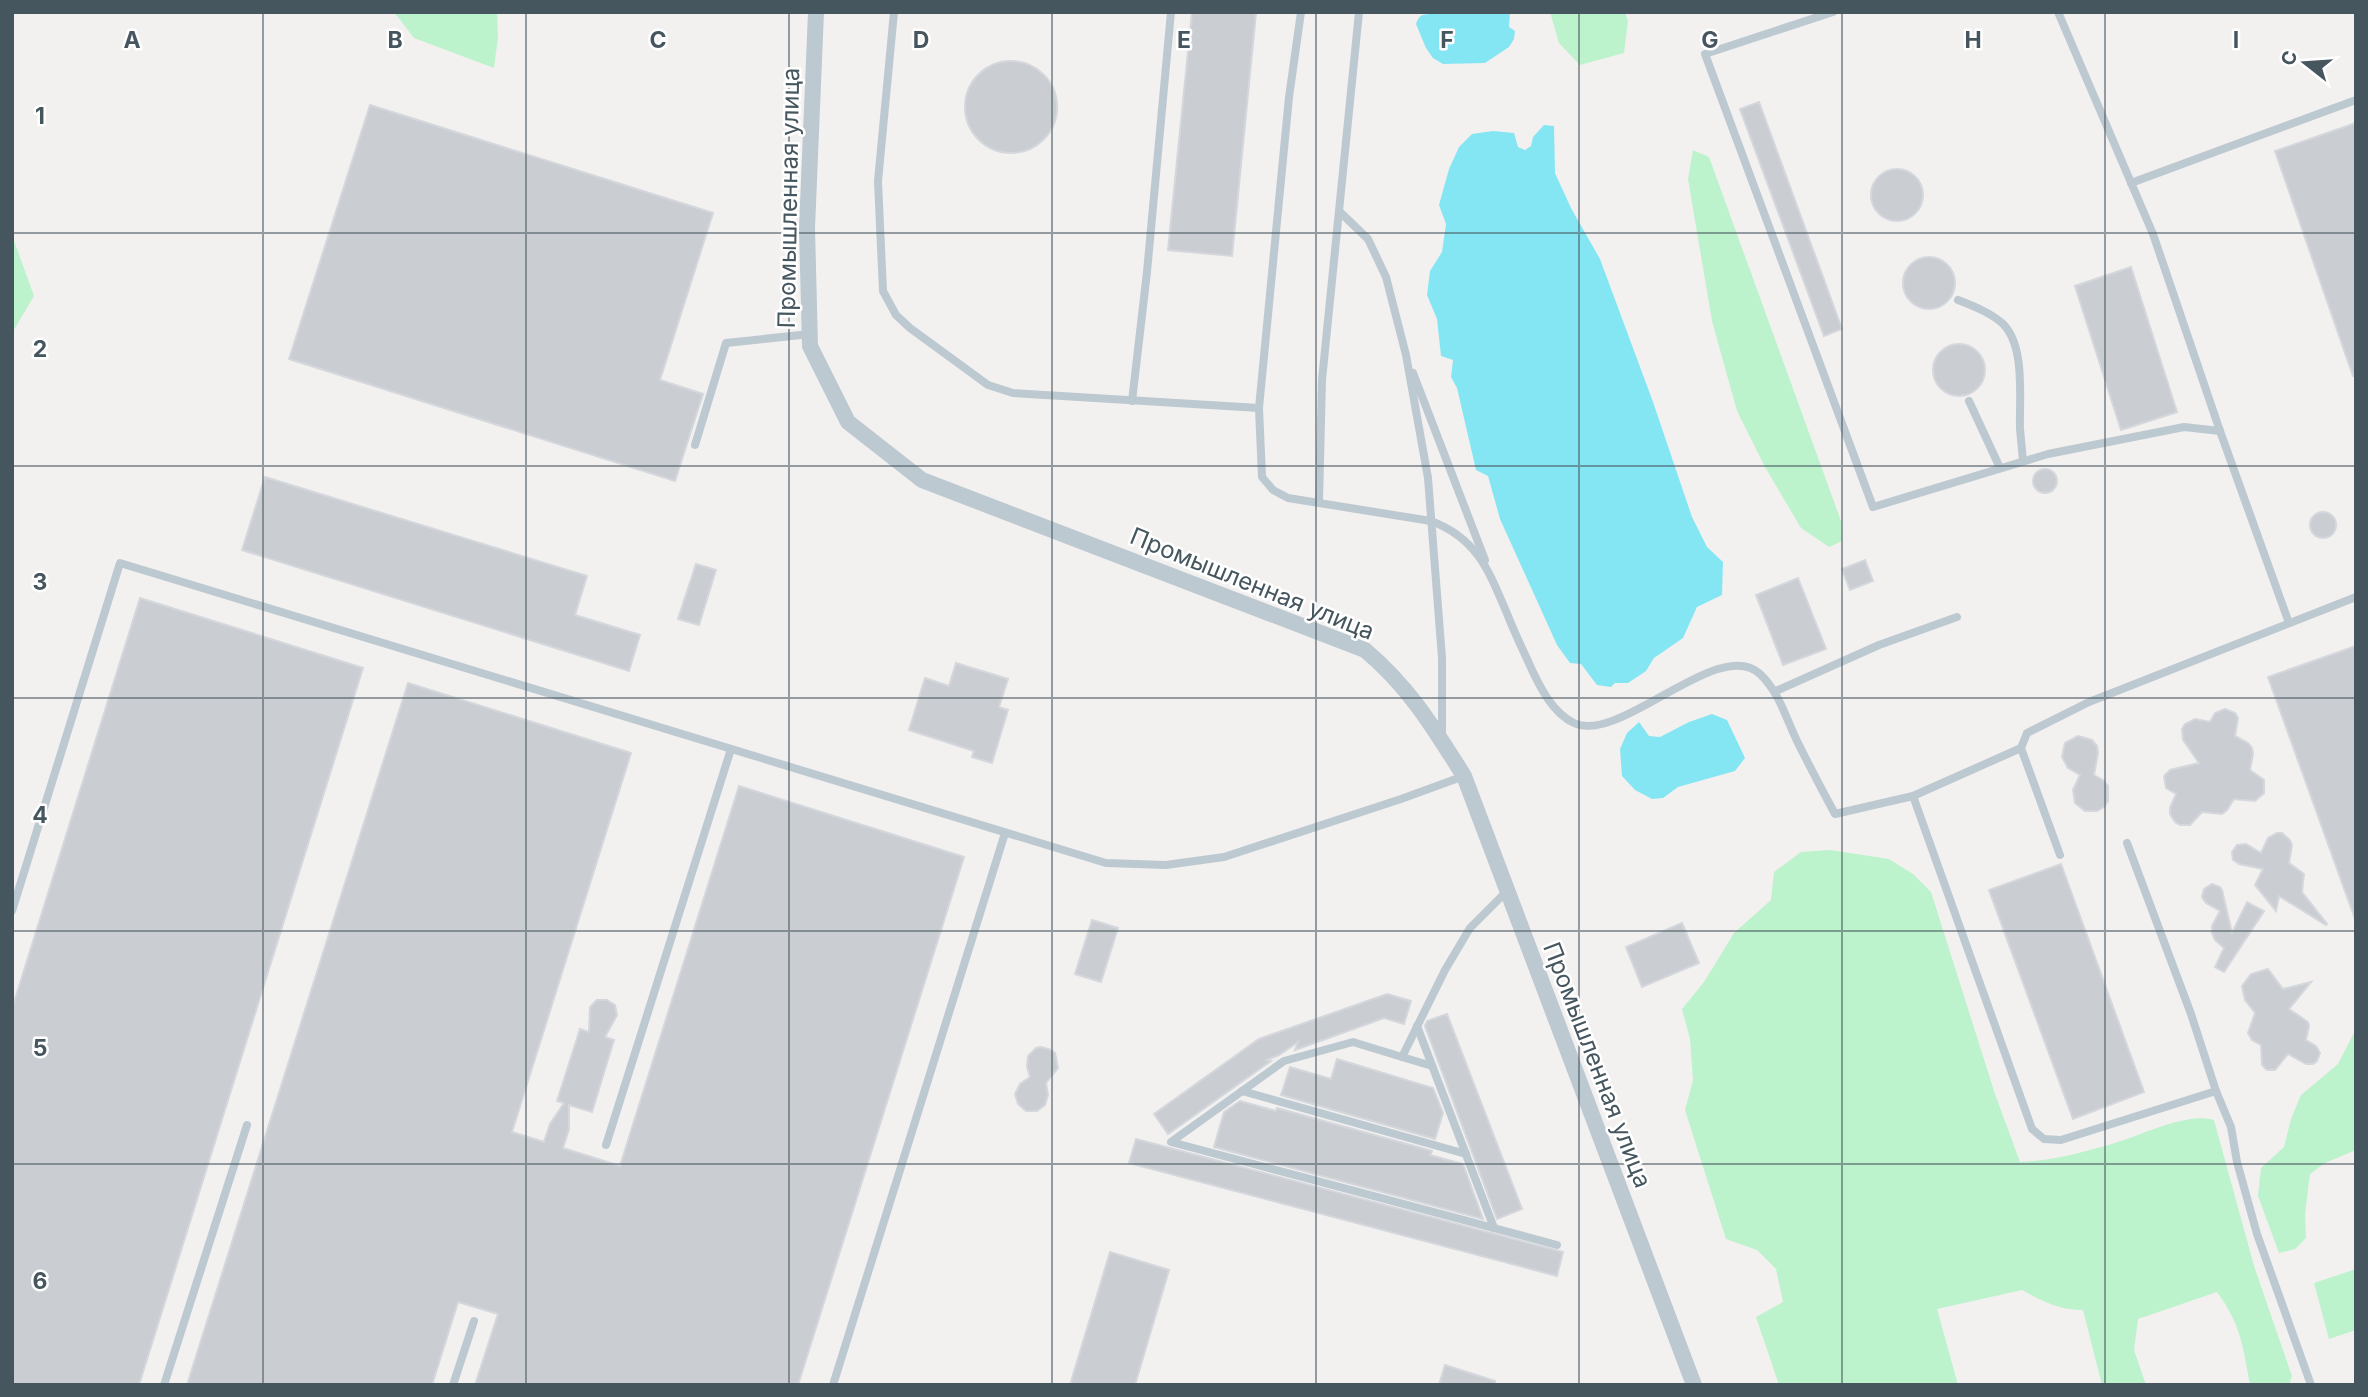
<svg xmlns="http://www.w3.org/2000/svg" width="2368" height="1397" viewBox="0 0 2368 1397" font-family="Inter,sans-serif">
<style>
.green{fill:#bcf3cc}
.water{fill:#85e6f3}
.building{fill:#caced3;stroke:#d4d7dc;stroke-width:2}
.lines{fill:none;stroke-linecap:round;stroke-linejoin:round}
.service{stroke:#bdc9d0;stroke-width:8}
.minor{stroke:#bdc9d0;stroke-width:16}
.grid{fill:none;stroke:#46565f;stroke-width:2;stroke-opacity:0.55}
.labels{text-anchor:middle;stroke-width:5;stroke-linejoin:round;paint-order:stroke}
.street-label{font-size:24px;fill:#46565f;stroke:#fff}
.grid-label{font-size:23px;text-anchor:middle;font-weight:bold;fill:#46565f;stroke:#fff;stroke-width:5;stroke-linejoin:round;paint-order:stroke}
</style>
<rect width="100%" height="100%" fill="#f3f0f0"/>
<g class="green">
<path d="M394 12H497L498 37 494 68 414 38Z"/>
<path d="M1550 12H1625L1628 21 1624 53 1580 65 1559 43Z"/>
<path d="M1693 150 1709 157 1841 521 1842 541 1829 547 1801 528 1765 467 1737 411 1712 321 1688 179Z"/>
<path d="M12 235 34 296 12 333Z"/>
<path d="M1830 850 1889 859 1913 874 1931 892 1995 1094 2020 1162C2052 1161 2084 1152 2115 1143 2143 1135 2186 1112 2214 1120L2254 1266 2292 1376 2289 1385H2250C2243 1346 2241 1325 2217 1292L2138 1319 2134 1350 2146 1385H2102L2083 1310C2059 1310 2042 1301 2022 1290L1937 1309 1958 1385H1779L1756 1317 1783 1302 1776 1269 1757 1250 1726 1239 1685 1110 1693 1080 1690 1039 1682 1009 1704 982 1734 933 1771 900 1774 872 1801 852Z"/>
<path d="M2356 1029V1150L2325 1163 2310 1174 2305 1214 2306 1238 2295 1249 2279 1253 2258 1196 2261 1168 2284 1147 2291 1119 2301 1095 2338 1064Z"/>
<path d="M2356 1269V1330L2329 1339 2314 1283Z"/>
</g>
<g class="water">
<path d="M1435 12H1510L1509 27 1515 31 1514 39 1509 47 1485 63 1443 64 1433 58 1426 48 1416 24C1421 10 1426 17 1435 12Z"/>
<path d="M1544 125 1554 126 1555 173 1571 208 1600 259 1653 402 1692 517 1707 547 1723 562 1722 595 1697 607 1683 638 1654 658 1646 671 1628 683H1615L1611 687 1597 685 1581 664 1570 663 1557 645 1500 519 1488 476 1476 470 1457 388 1451 377 1453 360 1441 356 1437 319 1427 295 1430 271 1442 252 1446 224 1439 205 1449 169 1459 147 1472 134 1493 131 1514 133 1518 147 1525 150 1531 146 1533 137Z"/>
<path d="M1712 714 1727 720 1745 758 1735 771 1678 787 1663 798 1652 799 1635 790 1622 776 1620 749 1627 733 1639 722 1649 736 1660 737 1689 722Z"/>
</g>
<g class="building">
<path d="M1192 12 1256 13 1232 256 1168 250Z"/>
<circle cx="1011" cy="107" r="46"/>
<path d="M1759 102 1842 329 1824 336 1740 109Z"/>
<path d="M370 105 713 213 660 380 703 394 675 481 289 359Z"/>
<path d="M2356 123V375L2353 376 2275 151Z"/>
<circle cx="1897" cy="195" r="26"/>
<circle cx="1929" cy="283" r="26"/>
<path d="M2131 267 2177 412 2121 430 2075 286Z"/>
<circle cx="1959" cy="370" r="26"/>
<circle cx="2045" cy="481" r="12"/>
<path d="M265 477 587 576 575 615 640 635 629 671 242 550Z"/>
<circle cx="2323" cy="525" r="13"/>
<path d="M1865 560 1873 581 1850 590 1842 569Z"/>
<path d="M696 564 716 570 699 625 678 619Z"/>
<path d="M1798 578 1826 649 1783 665 1756 595Z"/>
<path d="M140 598 363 668 139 1385H12V1009Z"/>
<path d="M2356 646V915L2354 916 2268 677Z"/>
<path d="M956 663 1008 679 999 707 1008 710 992 763 972 757 974 751 909 730 925 678 949 686Z"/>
<path d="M408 683 631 753 512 1132 544 1142 550 1124 564 1103 557 1101 580 1029 589 1032 590 1007 597 1000H607L615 1005 617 1015 605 1037 614 1040 592 1112 569 1105V1129L563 1148 620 1166 739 786 964 857 798 1385H475L498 1314 458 1302 432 1385H187Z"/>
<path d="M2225 709 2235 713 2238 718 2235 736 2248 743 2252 748 2253 754 2250 770 2264 780V793L2255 801 2234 799 2227 810 2222 814 2202 812 2190 825H2180L2175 822 2170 814V808L2176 794 2166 788 2164 776 2170 770 2199 763 2183 740 2182 729 2185 724 2195 719 2210 722 2215 713Z"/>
<path d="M2078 736 2092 740 2097 746 2098 753 2094 775 2103 780 2108 786V801L2104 807 2097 811H2085L2075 803 2073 790 2080 775 2068 768 2062 757 2065 743Z"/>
<path d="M2277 833H2282L2290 840 2292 845 2289 863 2304 874 2302 892 2327 924 2326 925 2279 896 2276 911 2255 885 2263 869 2239 864 2233 860 2232 852 2237 845 2246 844 2261 853 2268 838Z"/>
<path d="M2061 864 2144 1092 2073 1119 1989 890Z"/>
<path d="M2212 884 2220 887 2222 890 2232 933 2247 902 2264 911 2224 972 2215 967 2224 948 2215 940 2212 933V926L2220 911 2206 903 2202 897 2204 889Z"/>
<path d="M1092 920 1118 928 1101 982 1075 974Z"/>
<path d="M1682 923 1699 963 1642 987 1626 947Z"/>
<path d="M2268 969 2283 989 2311 982 2289 1009 2308 1022 2309 1026 2306 1040 2316 1046 2320 1053 2317 1061 2313 1064H2306L2288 1054 2275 1070H2267L2262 1065 2261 1045 2252 1040 2248 1033 2255 1013 2245 1000 2242 986 2251 974Z"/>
<path d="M1387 994 1411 1001 1404 1024 1384 1018 1295 1050 1298 1042 1279 1055 1267 1060 1271 1061 1168 1134 1154 1114 1259 1039Z"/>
<path d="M1447 1014 1522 1209 1497 1219 1425 1026 1427 1021Z"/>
<path d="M1041 1047 1051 1050 1055 1053 1058 1068 1046 1083 1048 1095 1045 1105 1037 1111H1026L1018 1104 1015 1094 1020 1084 1030 1077 1027 1067 1028 1056 1036 1048Z"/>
<path d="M1337 1059 1433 1088 1443 1113 1435 1139 1281 1095 1290 1067 1331 1079Z"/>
<path d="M1240 1101 1276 1111 1277 1108 1432 1151 1430 1155 1463 1164 1483 1219 1214 1147 1224 1112Z"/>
<path d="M1136 1139 1563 1252 1557 1276 1129 1163Z"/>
<path d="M1110 1252 1169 1270 1135 1385H1070Z"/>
<path d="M1445 1365 1495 1381V1385H1439Z"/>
</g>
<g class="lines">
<g class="service">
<path d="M894 12 878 181 883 291 896 315 910 328 988 385 1013 393 1259 408"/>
<path d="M1301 12 1289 97 1259 408 1262 477 1273 490 1288 498 1431 521C1479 539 1490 574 1508 616 1515 634 1524 652 1532 670 1541 689 1553 713 1574 723 1620 745 1719 635 1760 674 1780 693 1786 719 1798 743 1810 767 1822 790 1835 814L1913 796 2021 748"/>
<path d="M1833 12 1705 54 1873 507 2048 454 2184 427 2220 431"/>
<path d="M2058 12 2153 234 2220 431 2289 623"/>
<path d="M2131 183 2356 100"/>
<path d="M1340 212 1368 239 1386 277 1406 355 1428 478 1442 658V737"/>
<path d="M1958 300C1973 306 1989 312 2002 323 2026 345 2019 399 2020 429 2021 440 2022 450 2023 461"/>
<path d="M1413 373 1485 560"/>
<path d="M1132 401 1147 272 1171 12"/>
<path d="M1969 401 2000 468"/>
<path d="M695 445 726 343 810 334"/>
<path d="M1319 502 1322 380 1359 12"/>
<path d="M1776 691 1879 645 1957 617"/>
<path d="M1913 796 2032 1129 2044 1139 2061 1140 2216 1091"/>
<path d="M2127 843 2191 1014 2216 1091 2231 1127 2237 1162 2257 1234 2311 1385"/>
<path d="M2060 855 2021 748 2027 733 2089 702 2356 597"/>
<path d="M1507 891 1470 928 1445 970 1402 1057 1353 1042 1284 1061 1171 1142 1557 1245"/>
<path d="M12 911 120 563 1106 863 1166 865 1224 857 1401 799 1464 776"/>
<path d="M1417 1026 1494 1228"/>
<path d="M1402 1057 1432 1066"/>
<path d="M1242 1091 1466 1154"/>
<path d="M606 1145 731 749"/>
<path d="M164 1385 247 1125"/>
<path d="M453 1385 474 1321"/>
<path d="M833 1385 1005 833"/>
</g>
<path class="minor" d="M816 12 807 228 810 346 848 422 922 480 1365 650C1410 688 1433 727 1464 776L1694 1385"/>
</g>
<path class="grid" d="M263 12V1385M526 12V1385M789 12V1385M1052 12V1385M1316 12V1385M1579 12V1385M1842 12V1385M2105 12V1385M12 233H2356M12 466H2356M12 698H2356M12 931H2356M12 1164H2356"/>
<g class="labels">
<g class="street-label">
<text transform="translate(789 198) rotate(-89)" y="8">Промышленная улица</text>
<text transform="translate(1252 584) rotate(22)" y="8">Промышленная улица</text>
<text transform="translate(1597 1065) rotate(69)" y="8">Промышленная улица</text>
</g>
</g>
<g class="grid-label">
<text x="132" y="48">A</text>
<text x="395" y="48">B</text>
<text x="658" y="48">C</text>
<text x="921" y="48">D</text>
<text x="1184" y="48">E</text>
<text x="1447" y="48">F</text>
<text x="1710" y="48">G</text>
<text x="1973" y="48">H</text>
<text x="2236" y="48">I</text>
<text x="40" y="124">1</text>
<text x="40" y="357">2</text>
<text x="40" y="590">3</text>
<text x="40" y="823">4</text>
<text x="40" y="1056">5</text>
<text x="40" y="1289">6</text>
</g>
<rect width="2368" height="1397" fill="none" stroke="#46565f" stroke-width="28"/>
<g transform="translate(2305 63) rotate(287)" stroke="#ffffff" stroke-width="5" paint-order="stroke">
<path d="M0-5L12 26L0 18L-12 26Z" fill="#46565f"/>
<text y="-10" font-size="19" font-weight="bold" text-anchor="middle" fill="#46565f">С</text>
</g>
</svg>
